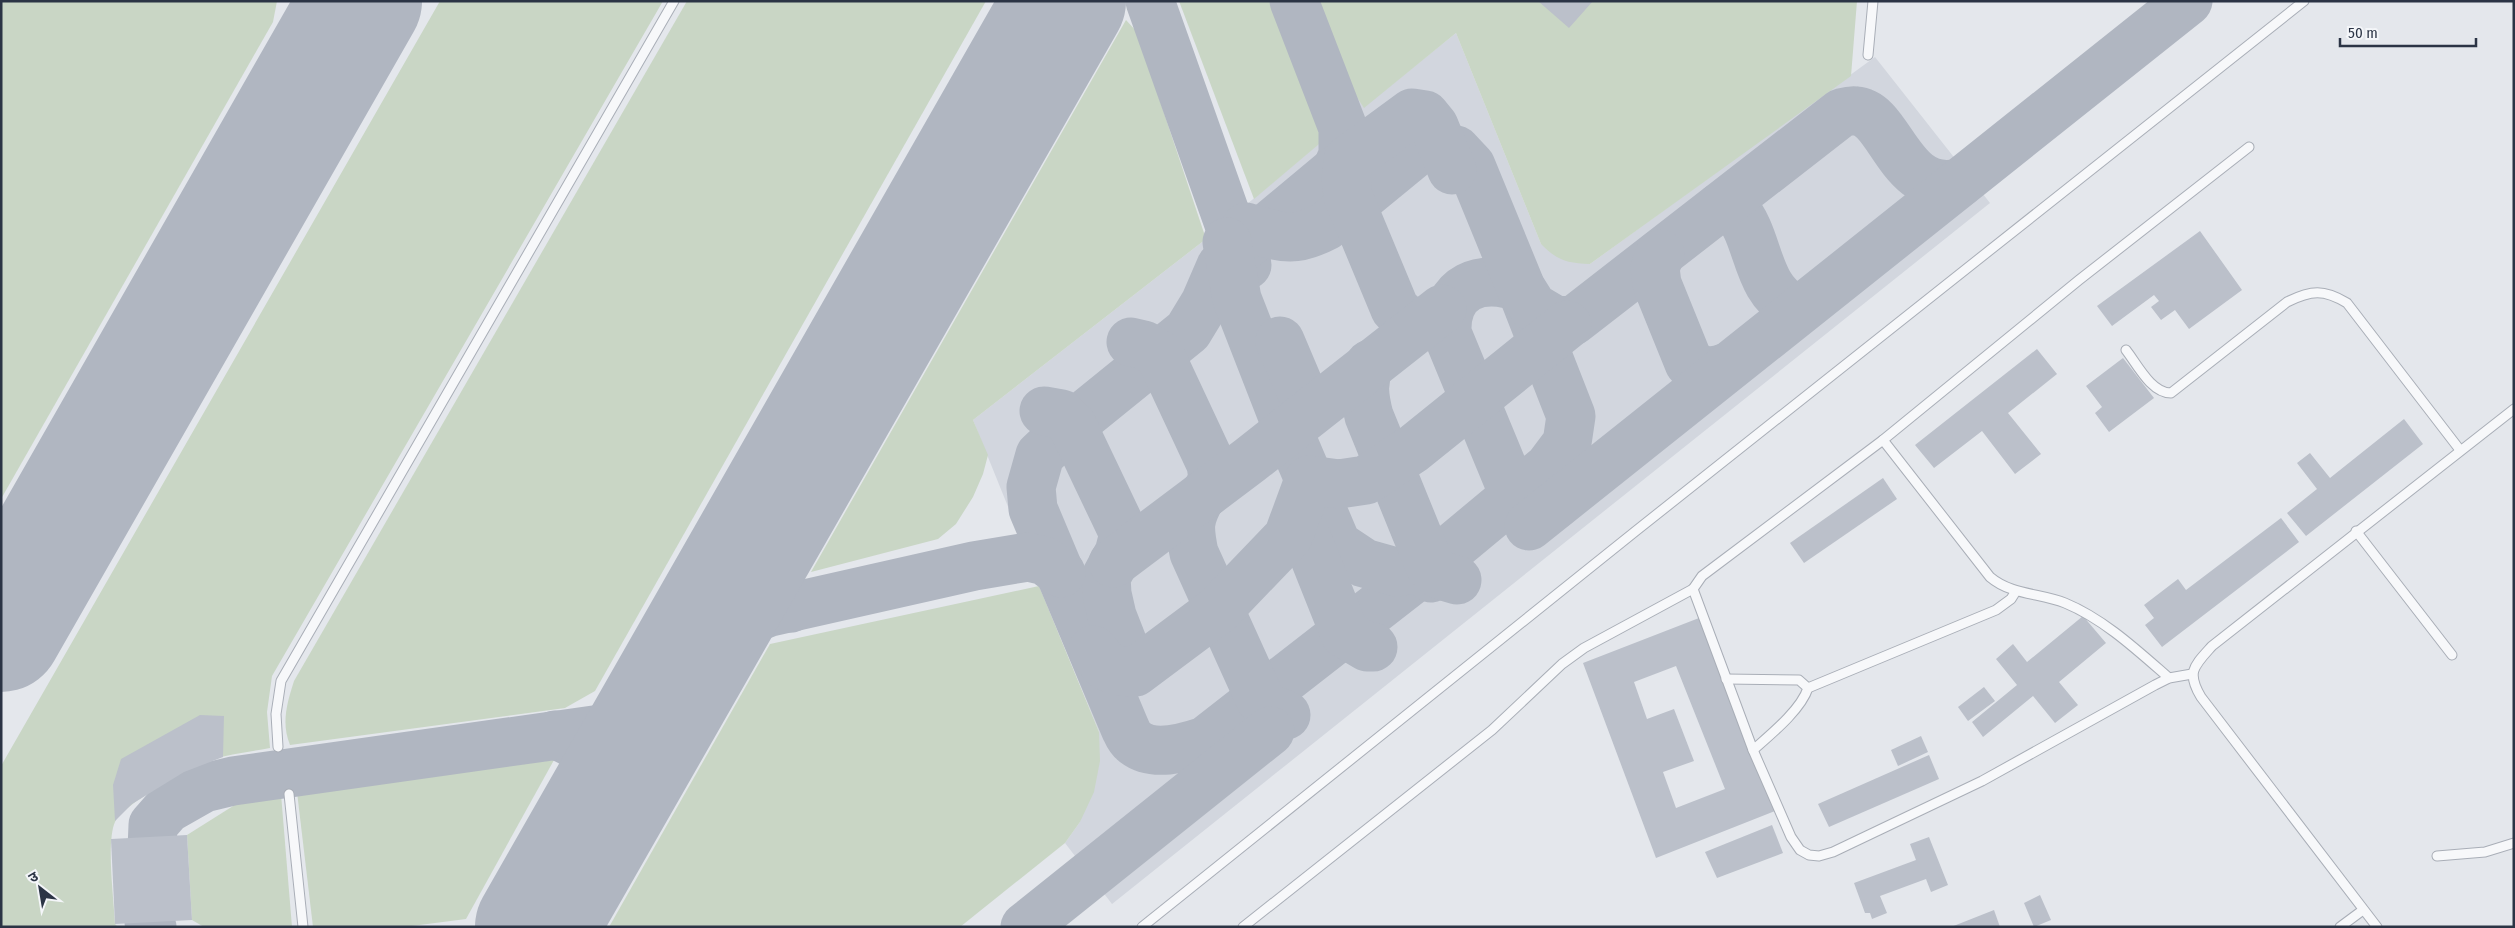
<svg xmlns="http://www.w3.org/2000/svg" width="2515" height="928" viewBox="0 0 2515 928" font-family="'Fira Sans Condensed','Noto Sans Devanagari',sans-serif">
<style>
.built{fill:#d2d6de}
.green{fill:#c9d6c5}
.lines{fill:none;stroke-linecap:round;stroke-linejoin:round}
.taxiway{stroke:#b0b6c1;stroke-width:49}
.runway{stroke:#b0b6c1;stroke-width:122}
.building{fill:#bbc0ca;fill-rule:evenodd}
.service-casing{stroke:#a9aeb7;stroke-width:11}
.service{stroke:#f7f8fa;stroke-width:9}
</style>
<rect width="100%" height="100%" fill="#e4e7ec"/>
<path class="built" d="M1456 33 1541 244 1590 264 1875 57 1990 203 1112 904 1065 843 1080 822 1099 732 973 420 1206 239 1324 139 1312 98 1348 84 1364 107Z"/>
<g class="green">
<path d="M1 1H277L273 22 1 499Z"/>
<path d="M440 1H663L272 676 267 712 270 748C250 752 229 754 210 760 191 767 123 804 115 822 106 842 114 900 115 924L118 927H1V766Z"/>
<path d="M687 1H986L595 691 565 708 290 745C281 723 287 703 294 681Z"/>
<path d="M1179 1H1275L1312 98 1325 139 1254 199Z"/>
<path d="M1316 1H1857L1851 76 1590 264C1567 263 1558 261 1541 244L1456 33 1364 108 1348 84Z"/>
<path d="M1126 20 1137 32 1206 239 973 420 988 455 983 474 973 497 956 524 938 539 811 572Z"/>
<path d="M1039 586 1099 732 1100 761 1094 792 1080 822 1065 843 960 927H609L770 644Z"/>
<path d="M554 760 466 919 404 927H313L297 792Z"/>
<path d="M281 794 292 927H204L192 920 187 835 241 801Z"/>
</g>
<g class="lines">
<g class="taxiway">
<path d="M326 1 331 28 329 57"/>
<path d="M1150 1 1228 221 1247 265"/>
<path d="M1294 1 1343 128V155L1337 169"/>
<path d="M1348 160 1221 266 1205 303 1188 331 1072 425 1040 455 1031 487 1033 509 1125 728C1127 732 1129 738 1133 741 1152 758 1184 748 1205 741L1430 566 1549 467 1567 443 1571 416 1521 288C1481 273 1445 286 1447 333L1514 495C1529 505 1537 508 1555 505"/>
<path d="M1720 207 1734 208C1761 238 1754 288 1794 308L1805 305"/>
<path d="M1246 227C1281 237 1292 244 1326 226L1421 148 1440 146 1456 150 1471 166 1521 288 1533 307 1555 320 1573 321 1841 113C1845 112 1851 110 1856 111 1891 113 1899 197 1959 183"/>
<path d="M1227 242 1237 299 1288 430 1337 545 1364 563 1396 572 1430 566 1431 578"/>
<path d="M1660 254 1655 268 1657 284 1689 363C1702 372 1712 373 1727 367"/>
<path d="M1426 322 1407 320 1395 309 1348 196 1346 179 1348 160 1412 113 1425 115 1434 126 1452 170"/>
<path d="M1280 341 1302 393 1314 398 1326 399"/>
<path d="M1131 342 1144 345 1160 355 1211 464 1213 479 1206 493"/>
<path d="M1370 364C1362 382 1364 396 1369 416L1430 566 1440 575 1457 580"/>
<path d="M1044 411 1061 414 1072 425 1124 534 1119 553 1106 577 1107 594 1112 616 1128 657"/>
<path d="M1201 497C1188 520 1189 528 1194 553L1260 699 1268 708 1286 715"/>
<path d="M773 513C757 548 732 598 791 608"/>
<path d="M1298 516 1345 634 1367 647H1373"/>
<path d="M1529 526 2188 1"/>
<path d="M1113 563 1250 460 1442 309"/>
<path d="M1093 650 1106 666 1117 671 1135 672 1218 610 1288 537 1309 480 1339 484 1366 480 1413 449 1567 325"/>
<path d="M555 735C580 744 612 765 606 796 605 804 601 812 599 819"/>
<path d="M152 927 149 922 153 825 167 809 204 788 233 781 615 727 636 719 657 704 677 682 703 645 734 626 770 612 974 566 1028 557 1045 561 1061 573"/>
<path d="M528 927 547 908"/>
<path d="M1025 927 1270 731"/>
</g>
<g class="runway">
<path d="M1 631 361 1"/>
<path d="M536 927 1065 1"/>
</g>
</g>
<g class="building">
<path d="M1538 1H1593L1569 28Z"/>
<path d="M2200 231 2242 290 2189 329 2175 310 2161 320 2151 307 2159 301 2154 295 2112 326 2097 306Z"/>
<path d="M2037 349 2057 374 2008 413 2041 454 2015 474 1982 431 1934 468 1915 445Z"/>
<path d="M2123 358 2154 398 2109 432 2095 413 2102 407 2086 386Z"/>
<path d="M2404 419 2423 444 2306 536 2287 513 2317 489 2297 463 2310 453 2330 478Z"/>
<path d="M1883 478 1897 499 1804 563 1790 543Z"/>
<path d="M2281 518 2299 542 2162 647 2145 625 2154 618 2144 605 2178 579 2186 590Z"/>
<path d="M2083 616 2106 643 2059 682 2078 705 2055 723 2033 696 1983 737 1972 722 2017 685 1996 659 2013 644 2027 662Z"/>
<path d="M1699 618 1775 811 1656 858 1583 663ZM1676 666 1725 789 1676 808 1663 772 1694 761 1674 709 1647 719 1634 682Z"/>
<path d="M1984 687 1995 701 1968 721 1958 707Z"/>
<path d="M200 715 224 716 223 757 184 772 132 804 115 821 113 785 121 759Z"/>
<path d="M1921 736 1928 752 1898 766 1891 750Z"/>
<path d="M1929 755 1939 779 1829 827 1818 804Z"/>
<path d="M1772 825 1783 853 1717 878 1705 852Z"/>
<path d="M187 835 192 920 115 924 111 839Z"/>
<path d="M1929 837 1948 885 1931 892 1926 879 1880 896 1887 913 1872 919 1870 913H1865L1854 883 1916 860 1910 844Z"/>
<path d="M2040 895 2051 920 2034 927 2024 903Z"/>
<path d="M1994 910 2000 927H1951Z"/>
</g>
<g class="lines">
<g class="service-casing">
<g id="service">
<path d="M1868 55 1873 1"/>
<path d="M2126 350C2137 364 2151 393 2171 393L2287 302C2311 290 2324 289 2347 303L2460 450"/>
<path d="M1883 440 1990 577C2011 595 2040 593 2065 603 2104 619 2138 651 2169 678"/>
<path d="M2356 531 2452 655"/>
<path d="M2192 674 2169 678 2155 685 1982 781 1833 852 1819 856 1809 855 1800 850 1791 837 1753 750 1693 589 1702 576 1883 440 2079 280 2249 147"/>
<path d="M1726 679 1799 680 1808 688C1801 710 1770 735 1753 750"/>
<path d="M1808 688 1996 610 2011 599 2016 591"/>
<path d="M278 747 276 714 281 681 674 1"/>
<path d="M289 794 303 927"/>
<path d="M2437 856 2485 852 2514 843"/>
<path d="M1142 927 1637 530 2304 1"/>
<path d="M1243 927 1492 730 1562 664 1584 648 1693 589"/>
<path d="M2340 927 2363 910"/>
<path d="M2377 927 2201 697C2186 672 2194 666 2212 646L2514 409"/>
</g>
</g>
<use href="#service" class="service"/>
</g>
<rect width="2515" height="928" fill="none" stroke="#2b3445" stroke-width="5"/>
<g transform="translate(40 888) rotate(329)" stroke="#f4f6f9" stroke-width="4" paint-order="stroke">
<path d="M0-4L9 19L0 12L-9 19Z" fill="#2b3445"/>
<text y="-8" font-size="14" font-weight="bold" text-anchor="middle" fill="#2b3445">उ</text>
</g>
<path d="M2340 38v8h136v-8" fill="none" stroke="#2b3445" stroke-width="2.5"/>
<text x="2348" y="38" font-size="15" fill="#2b3445" stroke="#f4f6f9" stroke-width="4" paint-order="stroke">50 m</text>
</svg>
